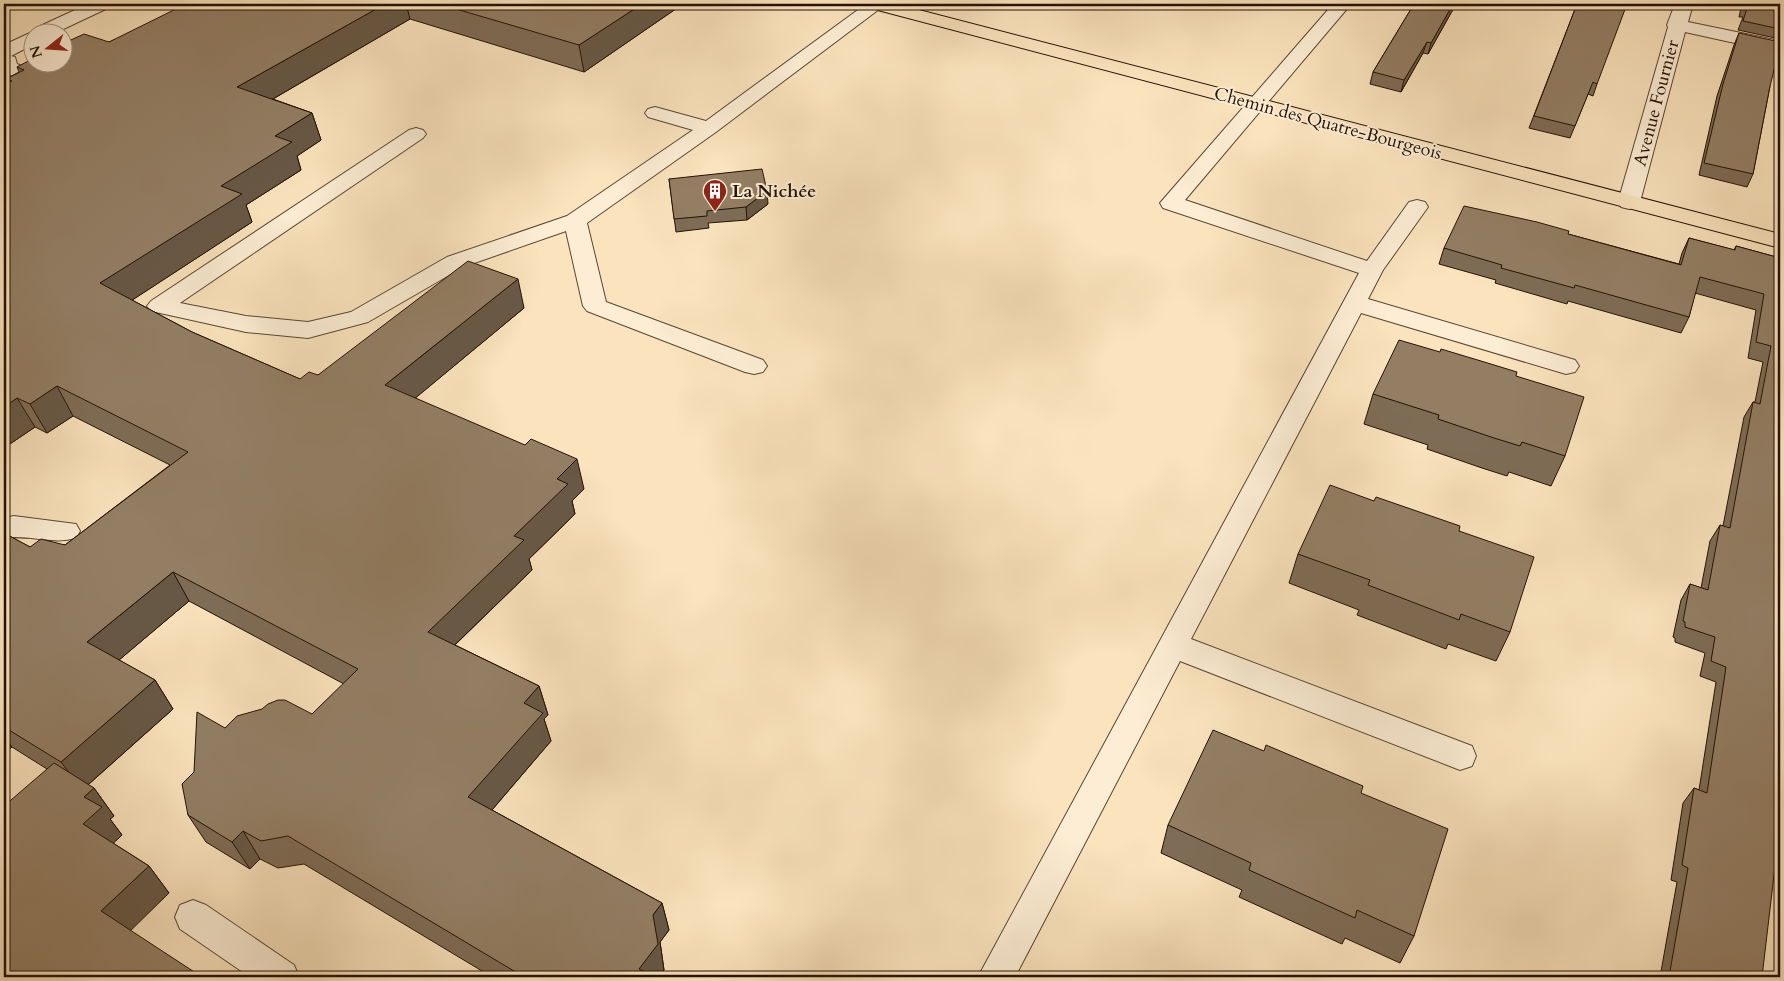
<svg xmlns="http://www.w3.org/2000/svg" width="1784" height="981" viewBox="0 0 1784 981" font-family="Cardo,serif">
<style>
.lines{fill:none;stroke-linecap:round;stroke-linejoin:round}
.minor-casing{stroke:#5a4632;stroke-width:2}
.major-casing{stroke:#241103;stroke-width:2}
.minor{fill:#fcedd4;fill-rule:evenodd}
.major{fill:#fae3bd;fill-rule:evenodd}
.wall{fill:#7e6c56;stroke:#241103}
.shaded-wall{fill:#675846;stroke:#241103}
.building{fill:#937e64;stroke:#241103}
.labels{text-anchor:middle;stroke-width:4;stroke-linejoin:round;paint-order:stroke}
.far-street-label{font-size:18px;fill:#241103;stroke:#fcedd4}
.far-poi-label{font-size:18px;font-weight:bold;fill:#241103;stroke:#fcedd4;text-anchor:start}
</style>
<rect width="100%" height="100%" fill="#fae3bd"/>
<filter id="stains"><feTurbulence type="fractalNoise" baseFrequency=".004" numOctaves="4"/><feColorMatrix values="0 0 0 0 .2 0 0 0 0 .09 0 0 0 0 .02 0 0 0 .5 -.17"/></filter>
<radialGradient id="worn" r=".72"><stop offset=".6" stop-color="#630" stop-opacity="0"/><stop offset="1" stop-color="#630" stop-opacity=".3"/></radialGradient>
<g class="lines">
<g class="minor-casing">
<g id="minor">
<path d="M88 4H111L108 8 57 32H34L36 28Z"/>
<path d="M866 4H886L716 132 587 223 606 302 763 360 767 366 763 372 754 374 745 372 587 311 583 306 566 231 463 267 368 322 308 338 246 332 151 311 147 306 151 301 409 130 416 128 423 130 426 134 423 138 180 303 246 316 308 322 351 312 447 257 567 216 693 130 648 117 645 113 648 109 655 107 706 121Z"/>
<path d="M1333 4H1351L1185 200 1367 261 1409 202 1417 200 1425 202 1428 207 1383 270 1368 299 1575 360 1579 366 1575 372 1566 374 1361 313 1191 639 1472 746 1476 756 1472 766 1460 770 1180 661 1015 977H978L1359 273 1163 208 1160 203Z"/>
<path d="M1675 4H1693L1688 22 1780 41V53L1685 32 1640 202 1637 207 1629 209 1621 207 1618 202 1668 27 1667 25Z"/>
<path d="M32 32V45L11 56 15 57 17 64C22 66 28 70 33 70 44 71 57 69 64 79L61 83 54 85 41 81 29 82 4 73V45Z"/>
<path d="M14 516 76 524 80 531 76 538C53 545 28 534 4 538V518Z"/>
<path d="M193 900 206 905 294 965 299 977H250L180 929 175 917 180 905Z"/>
</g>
</g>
<g class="major-casing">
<path id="major" d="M867 4H896L1780 234V248L870 8Z"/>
</g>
<use href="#minor" class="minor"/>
<use href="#major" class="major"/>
</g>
<g class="wall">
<path d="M214 4H683L584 72 410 19 273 99 312 113 321 140 297 156 301 170 246 205 252 222 132 300 192 332 300 379 318 375 524 308 415 398 584 489 572 501 575 514 529 559 532 570 455 645 539 686 548 715 544 719 551 741 492 810 662 903 669 930 660 942 664 970 659 977H492L304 864 278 868 260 859 250 869 206 842 188 815 194 772 225 728 312 714 344 684 189 601 119 660 155 680 173 709 88 785 94 788 114 816 110 819 122 835 113 843 149 866 169 893 4 977 47 769 12 747 4 755V533L30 547 65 545 170 465 73 416 47 433 35 427 4 448 8 83 6 79 19 72 17 67 62 62 109 42 209 6Z"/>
<path d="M1414 4H1456L1428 54 1423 53 1401 92 1370 84 1373 72Z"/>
<path d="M1577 4 1597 84 1593 96 1588 94 1570 138 1529 128Z"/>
<path d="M1742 4H1780V39L1738 30 1743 17H1739Z"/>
<path d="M1739 33 1770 86 1753 174 1747 187 1699 175 1717 96 1734 45Z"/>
<path d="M669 179 768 204 747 220 708 223 709 228 676 232Z"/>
<path d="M1568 234 1679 264 1682 253 1689 238 1734 250 1736 246 1780 258 1762 977H1660L1677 882 1671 880 1683 803 1694 788 1699 790 1716 682 1700 676 1705 653 1675 642V638L1673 637 1681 600 1690 584 1701 588 1710 541 1720 525 1723 526 1744 417 1753 402H1755L1763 362 1748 358 1756 310 1695 293 1689 317 1681 333 1568 301 1567 304 1495 283 1496 280 1439 264 1444 248Z"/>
<path d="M1516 376 1565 456 1551 486 1509 472 1507 476 1482 468 1427 449 1428 445 1364 424 1373 394Z"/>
<path d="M1459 531 1510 632 1496 661 1448 644 1446 649 1357 615 1359 610 1289 583 1298 554Z"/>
<path d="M1361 793 1414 936 1400 963 1345 938 1342 944 1239 897 1242 890 1161 853 1168 825Z"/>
</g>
<g class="shaded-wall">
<path d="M4 4H12L4 8Z"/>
<path d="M385 4H406L410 19 247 114 237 87Z"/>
<path d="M642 4H683L584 72 579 45Z"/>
<path d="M1453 4H1456L1428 54 1431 43Z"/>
<path d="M1427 42 1423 53 1401 92 1404 80Z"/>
<path d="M312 113 321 140 297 156 301 170 246 205 252 222 114 312 100 283 221 186 275 136Z"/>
<path d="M767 191 768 204 747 220 746 207Z"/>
<path d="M518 279 524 308 395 415 385 385Z"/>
<path d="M57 386 73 416 47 433 30 404Z"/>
<path d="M17 398 35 427 4 448V407Z"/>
<path d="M577 459 584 489 572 501 575 514 529 559 532 570 438 661 428 632 514 536 557 479Z"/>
<path d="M173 572 189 601 106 671 87 642Z"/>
<path d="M155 680 173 709 82 790 61 762Z"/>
<path d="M539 686 548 715 544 719 551 741 479 825 468 797 524 703Z"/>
<path d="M4 736 12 747 4 755Z"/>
<path d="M94 788 114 816 110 819 122 835 104 852 83 824 84 797Z"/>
<path d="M243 831 260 859 250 869 232 842Z"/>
<path d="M149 866 169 893 123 938 101 911Z"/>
<path d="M662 903 669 930 660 942 664 970 659 977H642L639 969 653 915Z"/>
</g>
<g class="building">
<path d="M186 4H200L209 6 214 4H385L237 87 312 113 275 136 292 142 221 186 242 194 100 283 192 332 300 379 309 372 318 375 468 261 518 279 385 385 525 445 531 439 577 459 557 479 568 484 514 536 524 540 428 632 539 686 524 703 543 713 468 797 662 903 653 915 658 944 639 969 654 977H524L288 836 261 841 243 831 232 842 188 815 182 784 194 772 197 712 225 728 237 716 262 709 268 704 278 700H285L312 714 358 669 173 572 87 642 155 680 61 762 4 727V533L30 547 41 539 65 545 188 452 57 386 30 404 17 398 4 407V85L12 81 6 79 24 70 17 67 32 59V62H62V44L84 34 109 42Z"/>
<path d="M439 4H642L579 45Z"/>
<path d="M1414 4H1453L1431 43 1427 42 1404 80 1373 72Z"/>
<path d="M1577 4H1627L1597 84 1593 82 1575 126 1534 116Z"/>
<path d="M1744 4H1780V29L1743 21 1747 8 1744 7Z"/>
<path d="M1739 33 1780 42V47L1770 86 1753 174 1704 163 1723 84Z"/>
<path d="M762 169 767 191 746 207 707 211V216L674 219 669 179Z"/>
<path d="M1464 206 1537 222 1569 231 1568 234 1681 265 1689 238 1735 250 1736 246 1780 258V824L1762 977H1669L1688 868 1682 865 1694 788 1707 793 1726 667 1711 661 1715 637 1685 627V622L1683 621 1690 584 1708 590 1720 525 1730 528 1753 402 1760 404 1771 346 1756 342 1764 294 1700 277 1689 317 1575 285 1574 288 1501 268 1502 265 1444 248Z"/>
<path d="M1399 340 1440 352 1441 349 1481 361 1517 372 1516 376 1584 397 1565 456 1522 442 1520 446 1494 438 1438 419 1439 415 1373 394Z"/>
<path d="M1330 485 1374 501 1376 497 1460 526 1459 531 1534 557 1510 632 1461 614 1459 620 1368 585 1370 580 1298 554Z"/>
<path d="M1213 730 1264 751 1266 745 1363 786 1361 793 1448 829 1414 936 1357 910 1355 918 1249 870 1251 863 1168 825Z"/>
<path d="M54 763 94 788 84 797 102 807 83 824 149 866 101 911 202 977H4V806Z"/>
</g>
<defs>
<g id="building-pin" transform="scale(1.25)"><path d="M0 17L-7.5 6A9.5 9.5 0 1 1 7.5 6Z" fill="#8f2418" stroke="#fcedd4"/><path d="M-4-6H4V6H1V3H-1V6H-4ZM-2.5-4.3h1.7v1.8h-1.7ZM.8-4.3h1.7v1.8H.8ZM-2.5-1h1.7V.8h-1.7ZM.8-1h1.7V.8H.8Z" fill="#fff"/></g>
</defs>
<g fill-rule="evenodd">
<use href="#building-pin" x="715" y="191"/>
</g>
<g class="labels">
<g class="far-street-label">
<text transform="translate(1656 103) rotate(-75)" y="6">Avenue Fournier</text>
<text transform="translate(1328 123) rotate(15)" y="6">Chemin des Quatre-Bourgeois</text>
</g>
<g class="far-poi-label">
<text x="732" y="197">La Nichée</text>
</g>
</g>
<rect width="1784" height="981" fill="none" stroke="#fae3bd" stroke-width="20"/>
<rect x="5" y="5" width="1774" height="971" fill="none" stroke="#241103" stroke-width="2.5"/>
<rect x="10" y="10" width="1764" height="961" fill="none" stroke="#241103"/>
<g transform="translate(48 48) rotate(253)"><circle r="24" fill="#fcedd4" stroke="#a69580"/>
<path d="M0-4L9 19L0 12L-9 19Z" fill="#8f2418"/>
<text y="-8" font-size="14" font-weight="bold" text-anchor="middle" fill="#241103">N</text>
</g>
<rect width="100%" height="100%" filter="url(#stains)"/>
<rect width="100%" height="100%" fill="url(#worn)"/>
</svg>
